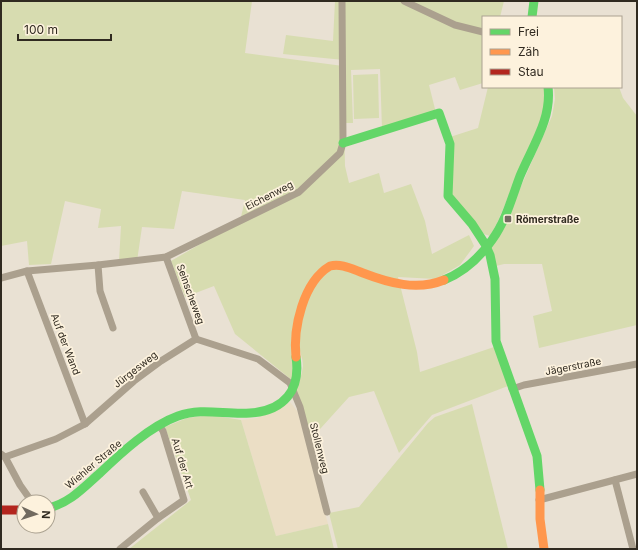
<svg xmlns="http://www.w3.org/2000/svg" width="638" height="550" viewBox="0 0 638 550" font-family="Inter,sans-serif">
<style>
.built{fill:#ebdec5}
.green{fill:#d7dcb0}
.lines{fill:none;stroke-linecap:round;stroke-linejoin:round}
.street{stroke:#aba08e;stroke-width:7}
.fast{stroke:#63d668;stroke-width:9}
.slow{stroke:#ff974d;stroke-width:9}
.jam{stroke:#b3261e;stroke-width:9}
.poi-dot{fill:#716a5f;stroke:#fdf2dd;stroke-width:1.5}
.labels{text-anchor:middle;stroke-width:3.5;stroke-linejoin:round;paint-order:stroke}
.street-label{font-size:10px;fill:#302a20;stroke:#fdf2dd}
.poi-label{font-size:10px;font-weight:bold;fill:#302a20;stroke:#fdf2dd;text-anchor:start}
</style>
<rect width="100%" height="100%" fill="#e9e1d3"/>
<path class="built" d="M290 402 298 412 328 524 276 536 241 420 257 418 270 413Z"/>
<g class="green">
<path d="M1 1H252L245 53 343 66 345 166 349 183 379 173 384 193 411 184 425 221 432 254 469 235 474 246 460 265 436 279 398 277 417 352 420 372 494 347 508 386 432 415 399 453 374 391 349 397 311 439 296 390C299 383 302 374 303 366 303 357 298 348 298 339 297 321 315 268 337 268 348 268 361 276 371 280L374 275C360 269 345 260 330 263 312 266 293 321 292 338 291 348 295 358 295 368 295 372 294 377 293 381L235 334 214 286 185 297 171 261 240 221 245 200 182 191 174 229 142 227 137 261H119L121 226 98 228 101 209 65 201 51 264 29 265 27 241 1 246Z"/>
<path d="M335 1H504L500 17H483V83L460 90 455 77 429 85 436 113 382 129 380 69 351 70 353 123H346L344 60 283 54 286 35 333 41Z"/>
<path d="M378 74 379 118 354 119 353 75Z"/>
<path d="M488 87H545V103L540 123 497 223 490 236 484 234 455 202 448 186 450 137 478 128Z"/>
<path d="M554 87H619L623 98 637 116V325L539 348 533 316 552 311 542 264H504L496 266 491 247 518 193 552 116 555 99Z"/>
<path d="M472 404 508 549H338L329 513 359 507 428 423 435 417Z"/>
<path d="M210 415 241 420 276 536 328 524 334 549H129L191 500 165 427 187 418Z"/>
</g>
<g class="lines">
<g class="street">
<path d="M404 1 455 25 483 32"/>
<path d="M166 257 196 339"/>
<path d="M98 265 100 291 113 328"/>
<path d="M27 271 85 424"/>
<path d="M1 278 27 271 98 265 166 257 299 192 340 153 343 143 342 1"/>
<path d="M512 389 524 385 637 364"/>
<path d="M1 454 5 457 20 485 32 502"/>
<path d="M5 457 56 439 85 424 134 381 161 361 196 339 258 359 290 383 300 407 327 512"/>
<path d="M615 480 633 549"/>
<path d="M539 500 637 474"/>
<path d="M158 518 184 500 163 431 159 425"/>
<path d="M120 549 158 518 143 492"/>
</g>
<g class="fast">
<path d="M532 17 534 1"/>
<path d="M343 143 439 113 450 144 448 196 472 224 485 244 490 255 495 279 496 341 537 456 540 490"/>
<path d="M444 280C464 272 480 257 492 240 506 221 512 197 520 176 532 147 552 119 548 87"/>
<path d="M48 508C70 503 84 487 100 473 121 453 150 426 178 416 202 407 225 415 250 413 284 411 301 390 296 357"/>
</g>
<g class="slow">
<path d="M296 357C293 328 303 282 330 266 341 263 352 269 363 273 389 283 417 291 444 280"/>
<path d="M540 490V519L544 549"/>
</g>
<path class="jam" d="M1 510H24"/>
</g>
<rect class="poi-dot" x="504" y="215" width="8" height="8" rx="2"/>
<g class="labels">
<g class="street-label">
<text transform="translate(269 195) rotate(-27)" y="4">Eichenweg</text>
<text transform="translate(191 294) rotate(70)" y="4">Seinscheweg</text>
<text transform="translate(66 344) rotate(69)" y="4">Auf der Wand</text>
<text transform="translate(573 366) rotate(-11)" y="4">Jägerstraße</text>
<text transform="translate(135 369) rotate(-38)" y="4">Jürgesweg</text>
<text transform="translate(320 448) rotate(76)" y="4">Stollenweg</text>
<text transform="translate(183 463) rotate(73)" y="4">Auf der Art</text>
<text transform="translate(93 464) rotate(-40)" y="4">Wiehler Straße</text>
</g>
<g class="poi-label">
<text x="516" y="223">Römerstraße</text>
</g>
</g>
<rect width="638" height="550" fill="none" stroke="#302a20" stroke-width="4"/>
<rect x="482" y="16" width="140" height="72" fill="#fdf2dd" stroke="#aba291"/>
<rect x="490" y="29" width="20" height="6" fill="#63d668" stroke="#aba291"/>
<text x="518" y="36" font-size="12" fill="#302a20">Frei</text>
<rect x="490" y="49" width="20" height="6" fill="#ff974d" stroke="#aba291"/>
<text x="518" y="56" font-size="12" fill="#302a20">Zäh</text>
<rect x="490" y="69" width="20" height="6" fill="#b3261e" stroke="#aba291"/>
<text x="518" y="76" font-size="12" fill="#302a20">Stau</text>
<g transform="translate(36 514) rotate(93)"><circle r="19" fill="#fdf2dd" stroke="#aba291"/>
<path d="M0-3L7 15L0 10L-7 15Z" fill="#716a5f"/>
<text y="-6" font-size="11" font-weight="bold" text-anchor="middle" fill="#302a20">N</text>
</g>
<path d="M18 34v6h93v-6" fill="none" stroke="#302a20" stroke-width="2"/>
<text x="24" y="34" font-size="12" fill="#302a20" stroke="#fdf2dd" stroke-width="3" paint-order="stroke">100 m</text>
</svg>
